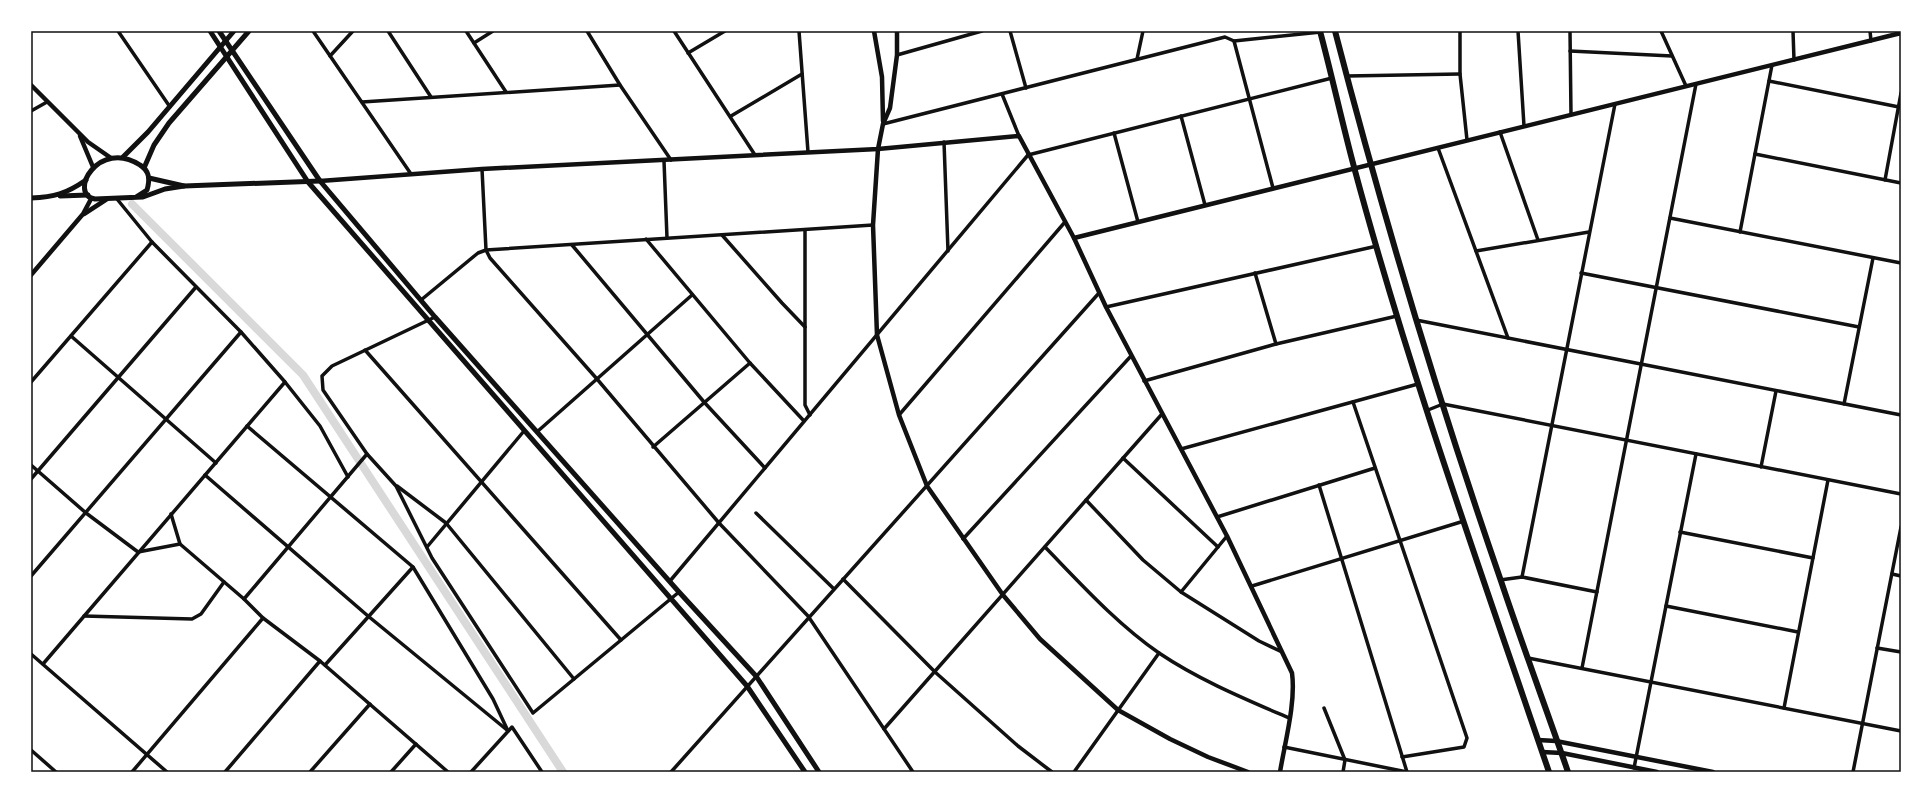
<svg xmlns="http://www.w3.org/2000/svg" width="1932" height="803" viewBox="0 0 1932 803" font-family="'Fira Sans Condensed',sans-serif">
<style>
.lines{fill:none;stroke-linecap:round;stroke-linejoin:round}
.canal{stroke:#d9d9d9;stroke-width:8}
.minor{stroke:#111;stroke-width:3.5}
.tertiary{stroke:#111;stroke-width:4.5}
.secondary{stroke:#111;stroke-width:5}
.trunk{stroke:#111;stroke-width:6}
.neatline{fill:none;stroke:#111;stroke-width:1.5}
</style>
<rect width="100%" height="100%" fill="#fff"/>
<g class="lines">
<path class="canal" d="M132 204 303 375 563 772"/>
<g class="minor">
<path d="M118 31 170 107"/>
<path d="M313 31 411 174"/>
<path d="M388 31 431 97"/>
<path d="M466 31 506 92"/>
<path d="M587 31 620 85 671 160"/>
<path d="M674 31 755 155"/>
<path d="M799 31 808 152"/>
<path d="M1010 31 1026 88"/>
<path d="M1460 31V74L1467 140"/>
<path d="M1518 31 1524 126"/>
<path d="M1570 31 1571 115"/>
<path d="M1661 31 1686 86"/>
<path d="M1793 31 1794 60"/>
<path d="M1870 31 1871 41"/>
<path d="M1234 41 1273 188"/>
<path d="M474 43 493 31"/>
<path d="M1570 51 1672 56"/>
<path d="M688 53 725 31"/>
<path d="M897 55 982 31"/>
<path d="M330 56 353 31"/>
<path d="M1137 59 1143 31"/>
<path d="M1347 76 1460 74"/>
<path d="M1769 81 1899 107"/>
<path d="M1002 94 1019 136"/>
<path d="M362 102 620 85"/>
<path d="M31 111 47 102"/>
<path d="M731 116 802 74"/>
<path d="M1181 116 1205 205"/>
<path d="M883 124 1225 37 1234 41 1321 32"/>
<path d="M1500 132 1538 240"/>
<path d="M1114 133 1138 222"/>
<path d="M944 142 948 251"/>
<path d="M1438 148 1508 338"/>
<path d="M1755 154 1901 183"/>
<path d="M664 161 667 238"/>
<path d="M482 169 486 250 490 258 597 379 719 523 808 616 913 772"/>
<path d="M1885 180 1901 93"/>
<path d="M117 199 152 242 241 332 285 382 320 426 348 477"/>
<path d="M1670 218 1901 263"/>
<path d="M805 230V405L810 415"/>
<path d="M1740 232 1772 65"/>
<path d="M722 235 782 303 805 327"/>
<path d="M646 239 750 363 804 421"/>
<path d="M572 245 704 402 765 468"/>
<path d="M1476 251 1589 232"/>
<path d="M1255 273 1276 344"/>
<path d="M1581 273 1859 327"/>
<path d="M421 300 478 253 486 250 873 225"/>
<path d="M1106 307 1377 246"/>
<path d="M435 317 332 366 322 376 323 390 367 454 396 486 432 558 533 713 679 592"/>
<path d="M1416 320 1901 415"/>
<path d="M71 336 216 463"/>
<path d="M365 350 621 640"/>
<path d="M1144 381 1276 344 1397 316"/>
<path d="M31 382 152 242"/>
<path d="M1353 402 1467 738 1464 747 1402 757"/>
<path d="M1844 404 1873 258"/>
<path d="M1428 410 1443 404 1901 494"/>
<path d="M899 415 1065 222"/>
<path d="M247 426 413 567 493 699 508 731"/>
<path d="M538 431 692 295"/>
<path d="M653 447 750 363"/>
<path d="M1181 449 1418 384"/>
<path d="M1123 458 1218 547"/>
<path d="M31 465 86 513 138 552 180 544"/>
<path d="M1761 467 1776 391"/>
<path d="M205 475 368 616 507 730"/>
<path d="M31 479 196 287"/>
<path d="M1319 485 1407 772"/>
<path d="M397 486 446 523 574 679"/>
<path d="M1086 500 1143 560 1181 592 1259 641 1282 652"/>
<path d="M756 513 834 589"/>
<path d="M171 514 180 544 244 599 263 618 320 661 448 772"/>
<path d="M1217 517 1375 468"/>
<path d="M1680 532 1813 558"/>
<path d="M963 539 1131 356"/>
<path d="M427 547 524 431"/>
<path d="M1045 547C1081 584 1116 623 1159 653 1199 680 1245 699 1289 718"/>
<path d="M1892 574 1901 576"/>
<path d="M31 576 241 332"/>
<path d="M1522 577 1615 104"/>
<path d="M843 579 935 672 1018 746 1052 772"/>
<path d="M1500 580 1522 577 1597 592"/>
<path d="M670 581 1028 155 1332 78"/>
<path d="M1252 586 1464 521"/>
<path d="M1181 592 1227 536"/>
<path d="M244 599 367 454"/>
<path d="M1666 606 1798 632"/>
<path d="M84 616 192 619 201 614 224 582"/>
<path d="M1877 648 1901 652"/>
<path d="M31 654 167 772"/>
<path d="M1528 658 1901 731"/>
<path d="M43 664 285 382"/>
<path d="M325 665 413 567"/>
<path d="M1582 668 1696 84"/>
<path d="M1324 708 1345 760 1343 772"/>
<path d="M1784 708 1828 480"/>
<path d="M884 729 1162 414"/>
<path d="M1284 747 1407 772"/>
<path d="M31 750 56 772"/>
<path d="M1634 768 1696 454"/>
<path d="M132 772 263 618"/>
<path d="M225 772 320 661"/>
<path d="M310 772 370 704"/>
<path d="M391 772 416 744"/>
<path d="M471 772 512 727 542 772"/>
<path d="M671 772 1099 293"/>
<path d="M1074 772 1159 653"/>
<path d="M1853 772 1901 527"/>
</g>
<g class="tertiary">
<path d="M874 31 882 77 883 121"/>
<path d="M897 31V55L890 108 883 124 878 149 873 225 877 335 899 415 927 486 1003 595 1040 639 1118 710 1170 739 1208 757 1248 772"/>
<path d="M31 85 88 142 111 158"/>
<path d="M80 136 93 167"/>
<path d="M320 181 482 169 878 149 1019 136 1074 238 1106 307 1227 536 1292 673C1296 702 1285 742 1280 772"/>
<path d="M84 214 107 199"/>
<path d="M1074 238 1901 33"/>
<path d="M31 275 83 214 91 199"/>
<path d="M1538 740 1556 741 1713 772"/>
<path d="M1542 752 1562 753 1657 772"/>
</g>
<g class="secondary">
<path d="M210 31 308 182 747 686 805 772"/>
<path d="M219 31 320 181 435 317 679 592 756 676 819 772"/>
<path d="M123 157 148 132 234 31"/>
<path d="M144 168 154 145 169 123 249 31"/>
<path d="M149 178 184 186 320 181"/>
<path d="M60 196 88 195"/>
<path d="M136 197 147 190C150 180 150 171 140 165 99 138 67 194 95 199L143 197 165 189 184 186"/>
<path d="M31 198C54 197 66 194 86 180"/>
</g>
<g class="trunk">
<path d="M1320 31C1332 76 1342 122 1354 167 1409 372 1481 572 1549 772"/>
<path d="M1335 31C1383 216 1438 399 1501 581 1522 644 1546 708 1568 772"/>
</g>
</g>
<rect width="1932" height="803" fill="none" stroke="#ffffff" stroke-width="64"/>
<rect x="32" y="32" width="1868" height="739" class="neatline"/>
</svg>
